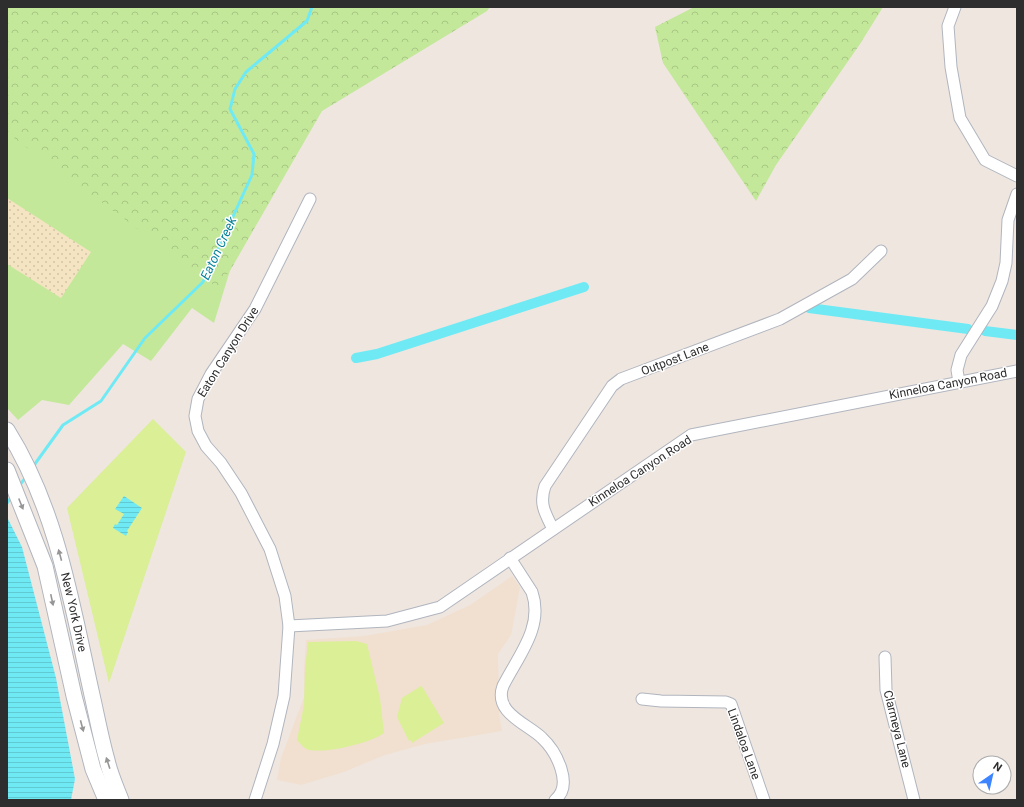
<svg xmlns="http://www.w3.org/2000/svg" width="1024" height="807" viewBox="0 0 1024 807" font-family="Roboto,sans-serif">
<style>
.education{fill:#f1e0cf}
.green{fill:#c3e89a}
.forest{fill:url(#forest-crowns)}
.sand{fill:url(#sand-dots)}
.pitch{fill:#daef96}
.water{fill:url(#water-rules)}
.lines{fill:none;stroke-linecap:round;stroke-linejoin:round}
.stream{stroke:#6feaf5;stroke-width:3}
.canal{stroke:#6feaf5;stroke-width:10}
.minor-casing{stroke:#b0b5be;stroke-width:13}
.secondary-casing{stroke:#b0b5be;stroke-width:17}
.minor{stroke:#fff;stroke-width:11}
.secondary{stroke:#fff;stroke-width:15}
.oneway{fill:#969696}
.labels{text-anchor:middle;stroke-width:3;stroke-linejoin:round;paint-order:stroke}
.street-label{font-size:12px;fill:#2e2e2e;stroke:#fff}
.water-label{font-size:13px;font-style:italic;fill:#088299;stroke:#fff}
</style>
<defs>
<pattern id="forest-crowns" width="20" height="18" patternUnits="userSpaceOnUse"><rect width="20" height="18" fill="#c3e89a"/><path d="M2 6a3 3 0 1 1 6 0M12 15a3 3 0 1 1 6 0" fill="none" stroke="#a8c785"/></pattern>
<pattern id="sand-dots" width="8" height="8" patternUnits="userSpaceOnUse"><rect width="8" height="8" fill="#f5e4c2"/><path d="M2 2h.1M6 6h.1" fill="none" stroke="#d2c4a7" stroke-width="1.8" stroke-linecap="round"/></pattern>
<pattern id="water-rules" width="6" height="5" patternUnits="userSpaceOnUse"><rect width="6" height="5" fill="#6feaf5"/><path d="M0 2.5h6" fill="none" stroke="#60c9d2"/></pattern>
</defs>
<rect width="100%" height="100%" fill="#efe6e0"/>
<path class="education" d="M512 576 520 587 511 635 498 654 499 714 502 731 425 744 385 755 344 772 301 785 277 780 281 758 304 697V668L306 640 364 636 427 625 470 605Z"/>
<path class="green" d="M7 7H310L214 323 192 308 151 361 123 344 69 405 42 400 18 420 7 408Z"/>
<g class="forest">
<path d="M7 7H490L487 11 322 111 231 269 218 288 7 133Z"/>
<path d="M694 7H883L860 44 776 165 756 201 663 63 655 27Z"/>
</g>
<path class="sand" d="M7 198 91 252 61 298 7 264Z"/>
<g class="pitch">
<path d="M153 419 186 452 109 683 67 508Z"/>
<path d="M356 641 367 644 380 698 384 733C371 743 322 755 306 749 303 747 300 743 297 740L304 705 305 669 308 642Z"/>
<path d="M421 686 423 688 444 723 412 743 411 740 409 741 397 717 402 698Z"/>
</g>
<g class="water">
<path d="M124 496 142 508 127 531 128 532 126 536 113 528 115 524 117 525 124 514 115 509Z"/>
<path d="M7 517 22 547 56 678 75 779 71 800H7Z"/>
</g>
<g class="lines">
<g class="stream">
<path d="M32 468 63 425 101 401 145 338 203 282 252 175 254 154 230 109 235 89 246 72 307 21 312 7"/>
<path d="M18 487 27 476"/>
<path d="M7 503 13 495"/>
</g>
<g class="canal">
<path d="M809 308 968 329"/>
<path d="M985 331 1017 335"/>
<path d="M356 358 377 354 584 287"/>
</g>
<g class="minor-casing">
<g id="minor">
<path d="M955 7 948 26 951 67 960 118 985 160 1017 176"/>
<path d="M959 382 957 370 961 355 992 306 1002 281 1006 263 1008 220 1017 194"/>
<path d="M553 529C545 513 539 504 545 486L612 386 621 379 780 319 852 279 881 251"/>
<path d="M510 558 532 592C544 627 518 656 503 686 493 713 528 724 542 738 556 751 574 785 555 800"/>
<path d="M289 626 387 621 440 607 691 435 1017 371"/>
<path d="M885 657 886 690 914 800"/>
<path d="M642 699 661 701 726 702 731 704 764 800"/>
<path d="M255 800 273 744 284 696 289 626 285 596 270 549 241 493 221 463 206 446 198 431 195 416 198 399 211 374 255 309 310 199"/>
</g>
</g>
<g class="secondary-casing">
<g id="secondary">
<path id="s1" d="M7 430C57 509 72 605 92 695 97 717 101 739 107 760 110 774 116 787 121 800"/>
<path d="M7 470 45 566 74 696 93 769 106 800"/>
</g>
</g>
<use href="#minor" class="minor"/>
<use href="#secondary" class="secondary"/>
</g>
<defs><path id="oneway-solid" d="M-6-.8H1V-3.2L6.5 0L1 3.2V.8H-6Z"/></defs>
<g class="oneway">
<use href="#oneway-solid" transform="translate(21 504) rotate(68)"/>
<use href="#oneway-solid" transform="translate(60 555) rotate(-105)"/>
<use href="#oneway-solid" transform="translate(52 600) rotate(78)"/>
<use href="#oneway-solid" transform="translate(82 726) rotate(75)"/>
<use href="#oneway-solid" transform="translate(108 763) rotate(-108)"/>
</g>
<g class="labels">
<g class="street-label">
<text transform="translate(228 352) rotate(-58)" y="4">Eaton Canyon Drive</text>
<text transform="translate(675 359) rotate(-21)" y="4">Outpost Lane</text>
<text transform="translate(948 384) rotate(-11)" y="4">Kinneloa Canyon Road</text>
<text transform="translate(640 471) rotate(-33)" y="4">Kinneloa Canyon Road</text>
<text dy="4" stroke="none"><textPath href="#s1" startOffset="195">New York Drive</textPath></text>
<text transform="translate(897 729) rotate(76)" y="4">Clarmeya Lane</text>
<text transform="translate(744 744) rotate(70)" y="4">Lindaloa Lane</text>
</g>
<g class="water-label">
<text transform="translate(218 248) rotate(-65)" y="5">Eaton Creek</text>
</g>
</g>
<rect width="1024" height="807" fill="none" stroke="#2e2e2e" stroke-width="16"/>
<g transform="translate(992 775) rotate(34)"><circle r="19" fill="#ffffff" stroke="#ababab"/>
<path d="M0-3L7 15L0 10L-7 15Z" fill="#3d85ff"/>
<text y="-6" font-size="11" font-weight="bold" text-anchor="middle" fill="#2e2e2e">N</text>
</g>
</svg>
